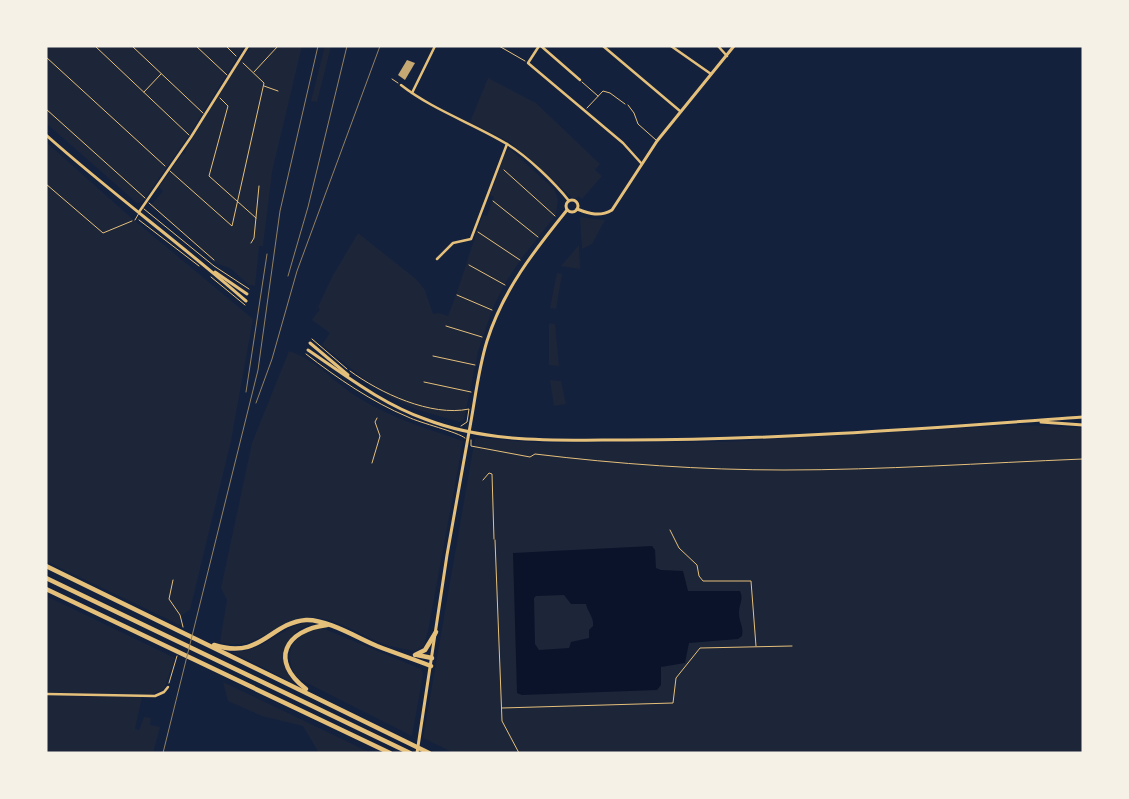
<svg xmlns="http://www.w3.org/2000/svg" width="1129" height="799" viewBox="0 0 1129 799" font-family="'Noto Sans',sans-serif">
<style>
.green{fill:#1d2539}
.water{fill:#0b132b;fill-rule:evenodd}
.building{fill:#c6a872}
.lines{fill:none;stroke-linecap:round;stroke-linejoin:round}
.path{stroke:#e5c07b;stroke-width:1}
.service{stroke:#e5c07b;stroke-width:1}
.minor{stroke:#e5c07b;stroke-width:2.5}
.tertiary{stroke:#e5c07b;stroke-width:3}
.secondary{stroke:#e5c07b;stroke-width:3}
.motorway{stroke:#e5c07b;stroke-width:4.5}
.rail{stroke:#918062;stroke-width:1}
</style>
<rect width="100%" height="100%" fill="#14213d"/>
<g class="green">
<path d="M46 46H244L189 135 142 202 137 203 46 123Z"/>
<path d="M252 46H302L272 172 263 246H259L255 286 249 285 230 268 215 263 151 205 163 191 159 187 182 154H185L186 149 235 68Z"/>
<path d="M325 46H331L317 102 311 101Z"/>
<path d="M488 78 536 103 600 164 595 170 602 176 582 199 578 196 575 200 511 143 470 122Z"/>
<path d="M46 142 128 215 253 319 231 441 190 610 179 617 182 626 46 561Z"/>
<path d="M508 150H511L554 189 558 199 556 215 521 259 504 285 492 310 478 352 464 420 459 422 415 409 386 395 387 392 368 382 322 345 330 333 312 320 320 309 318 307 332 277 358 233 416 279 425 290 433 314 439 313 448 316C462 281 470 249 483 215L487 216 494 197 490 195 504 155Z"/>
<path d="M580 217 605 220 592 244 582 249Z"/>
<path d="M579 245 580 269 561 266Z"/>
<path d="M557 273 562 274 556 309 550 308Z"/>
<path d="M549 323 555 324 559 366 549 365Z"/>
<path d="M289 351C317 360 334 383 359 398 391 418 428 429 463 441L429 626 424 646 415 651C404 649 392 647 381 643 359 634 330 614 305 618 274 622 255 653 220 642L227 600 221 588 252 443Z"/>
<path d="M550 380 561 381 566 404 554 406Z"/>
<path d="M1019 425 1083 428V753H454L423 738 475 438 544 443 723 442Z"/>
<path d="M46 596 175 658 164 689 151 695 46 693Z"/>
<path d="M303 623 315 624C285 627 277 661 294 683L232 652C263 652 275 632 303 623Z"/>
<path d="M322 628 421 669 423 674 412 736 297 678C281 652 293 632 322 628Z"/>
<path d="M223 682 371 753H319L303 726 262 716 228 701Z"/>
<path d="M46 696 142 697 135 729 139 730 144 717 151 718 150 725 160 727 153 753H46Z"/>
</g>
<path class="water" d="M652 546 655 550 656 568 661 570 683 571 688 591H740C744 600 739 604 739 613 739 622 744 627 742 636L738 639 689 643 685 663 661 667V685L657 690 522 695 517 693 513 553ZM564 595 571 604H586C588 613 594 617 593 626L589 630V638L571 642 569 648 539 650 535 644 534 598 536 596Z"/>
<path class="building" d="M407 60 415 63 405 80 398 75Z"/>
<g class="lines">
<g class="path">
<path d="M95 46 189 135"/>
<path d="M132 46 203 113"/>
<path d="M196 46 227 75"/>
<path d="M226 46 236 56"/>
<path d="M499 46 525 61"/>
<path d="M46 57 165 166"/>
<path d="M254 72 278 46"/>
<path d="M392 79 398 83"/>
<path d="M582 82 598 96"/>
<path d="M264 86 278 91"/>
<path d="M144 92 161 74"/>
<path d="M220 98 228 106 209 176 256 218"/>
<path d="M587 108 603 91 610 93 625 104"/>
<path d="M46 109 145 198"/>
<path d="M504 170 555 216"/>
<path d="M170 171 232 226 264 83 243 63"/>
<path d="M46 184 103 233 132 221"/>
<path d="M493 201 538 237"/>
<path d="M149 203 214 260"/>
<path d="M144 209 214 266 249 289"/>
<path d="M139 220 199 266"/>
<path d="M478 232 520 260"/>
<path d="M251 243 254 238 259 186"/>
<path d="M469 265 505 285"/>
<path d="M211 277 245 305"/>
<path d="M457 295 492 310"/>
<path d="M446 326 482 337"/>
<path d="M312 339 347 369"/>
<path d="M306 354C337 378 372 402 408 417 420 423 458 432 465 438"/>
<path d="M433 356 475 365"/>
<path d="M350 371C380 393 431 417 469 409L467 422 461 426"/>
<path d="M424 382 471 392"/>
<path d="M471 440V446L530 457 535 454C618 464 701 470 784 470 883 470 983 463 1083 459"/>
<path d="M670 530 679 548 697 565 699 576 703 581H751L756 646"/>
<path d="M495 540 502 721 519 753"/>
<path d="M173 580 169 599 180 615 183 627"/>
<path d="M169 683 177 656"/>
<path d="M502 708 673 703 676 678 700 648 792 646"/>
</g>
<g class="service">
<path d="M628 105 634 113 638 124 656 140"/>
<path d="M135 220 139 213"/>
<path d="M372 463 380 436 375 422 377 418"/>
<path d="M483 480 489 473 492 474 494 539"/>
</g>
<g class="minor">
<path d="M539 46 528 63 623 143 641 163"/>
<path d="M541 46 580 80"/>
<path d="M603 46 680 111"/>
<path d="M671 46 711 74"/>
<path d="M718 46 727 56"/>
<path d="M401 85C433 110 472 123 507 144 527 156 555 183 569 201"/>
<path d="M412 93 435 46"/>
<path d="M139 212 191 137 248 46"/>
<path d="M437 259 453 243 471 239 507 144"/>
<path d="M46 694 155 696 164 692 168 687"/>
</g>
<g class="tertiary">
<circle cx="572" cy="206" r="6"/>
<path d="M577 209C590 214 600 217 612 210L657 141 734 46"/>
<path d="M469 432C475 401 478 370 487 341 503 290 534 251 567 210"/>
</g>
<g class="secondary">
<path d="M46 135C111 193 181 244 246 301"/>
<path d="M215 272 247 294"/>
<path d="M310 343 348 375"/>
<path d="M308 350C345 375 382 404 425 419 489 444 559 440 627 440 779 440 931 428 1083 417"/>
<path d="M1041 422 1083 425"/>
<path d="M417 753 447 555 469 432"/>
</g>
<g class="motorway">
<path d="M46 566 429 753"/>
<path d="M46 578 410 753"/>
<path d="M46 589 390 753"/>
<path d="M214 645C262 660 269 623 306 620 326 619 358 638 377 646 395 653 413 659 431 666"/>
<path d="M415 655 425 650 436 632"/>
<path d="M417 655 432 658"/>
<path d="M306 689C269 661 285 630 327 625"/>
</g>
<g class="rail">
<path d="M288 276 308 207 347 46"/>
<path d="M246 392 267 254"/>
<path d="M256 403 272 359 297 271 380 46"/>
<path d="M163 753 258 370 280 211 318 46"/>
</g>
</g>
<rect width="1129" height="799" fill="none" stroke="#f6f1e7" stroke-width="95"/>
</svg>
